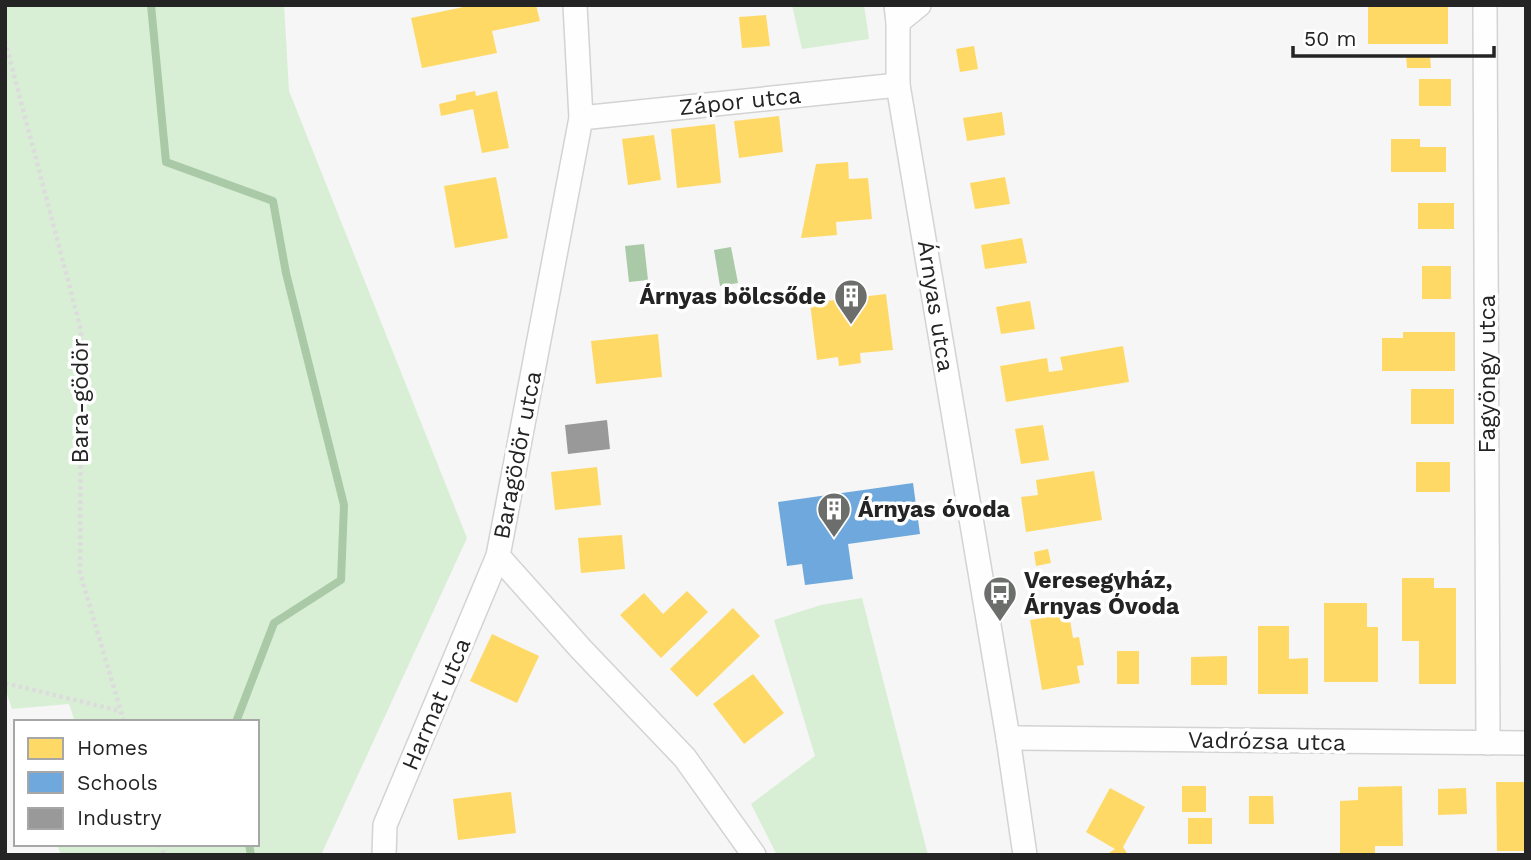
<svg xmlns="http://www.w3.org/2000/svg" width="1531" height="860" viewBox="0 0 1531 860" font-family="'Work Sans',sans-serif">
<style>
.green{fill:#d8efd5}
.water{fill:#aac9a7}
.homes{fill:#ffd966}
.schools{fill:#6fa8dc}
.industry{fill:#999}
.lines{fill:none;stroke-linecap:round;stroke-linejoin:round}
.stream{stroke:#aac9a7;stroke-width:8}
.minor-casing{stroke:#d2d3d2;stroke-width:26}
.path{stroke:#dcdcdc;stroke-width:4.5;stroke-dasharray:3.5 3.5;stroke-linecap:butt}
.minor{stroke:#fefefe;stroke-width:23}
.labels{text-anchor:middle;stroke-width:7;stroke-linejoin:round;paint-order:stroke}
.street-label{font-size:23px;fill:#232423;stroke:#fff}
.poi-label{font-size:23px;font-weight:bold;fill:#232423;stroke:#fff;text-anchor:start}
</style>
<rect width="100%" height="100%" fill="#f5f6f5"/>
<g class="green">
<path d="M5 5H284L289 91 467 538 321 855H61L57 844H257V722H75L69 704 12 709 5 688Z"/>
<path d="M792 5H864L869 39 802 49Z"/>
<path d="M862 598 928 855H777L751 804 815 756 774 620 821 605Z"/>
</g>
<g class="water">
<path d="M644 244 648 280 629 282 625 246Z"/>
<path d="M731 247 738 283 720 286 714 250Z"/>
</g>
<g class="homes">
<path d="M473 5H536L540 21 492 31 497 53 422 68 411 18Z"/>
<rect x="1368" y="5" width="80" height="39"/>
<path d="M766 15 770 46 742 48 739 17Z"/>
<path d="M974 46 978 69 960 72 956 49Z"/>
<path d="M1406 55H1430L1431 68H1407Z"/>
<rect x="1419" y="79" width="32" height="27"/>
<path d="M475 91 476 96 497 91 509 148 482 153 473 109 441 116 439 104 456 100V95Z"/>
<path d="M1002 112 1005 135 967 141 963 118Z"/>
<path d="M779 116 783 152 739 158 734 121Z"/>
<path d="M715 124 721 183 677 188 671 129Z"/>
<path d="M654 135 661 180 628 185 622 139Z"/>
<path d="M1391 139H1420V147H1446V172H1391Z"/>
<path d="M848 162 849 179 868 178 872 219 836 222 837 235 801 238 816 164Z"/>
<path d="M496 177 508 238 455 248 444 186Z"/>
<path d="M1005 177 1010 204 975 209 970 183Z"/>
<rect x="1418" y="203" width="36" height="26"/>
<path d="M1022 238 1027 263 985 269 981 245Z"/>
<rect x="1422" y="266" width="29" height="33"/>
<path d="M886 294 893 350 860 353 861 363 839 366 838 357 817 360 810 303Z"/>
<path d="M1030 301 1035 329 1001 334 996 307Z"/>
<path d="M1403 332H1455V371H1382V338H1403Z"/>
<path d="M658 334 662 377 596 384 591 341Z"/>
<path d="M1123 346 1129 382 1006 402 1000 366 1047 358 1049 372 1063 370 1060 357Z"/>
<rect x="1411" y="389" width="43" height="35"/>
<path d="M1043 425 1049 460 1021 464 1015 429Z"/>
<rect x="1416" y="462" width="34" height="30"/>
<path d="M597 467 601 505 555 510 551 472Z"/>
<path d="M1094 471 1102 520 1026 532 1021 497 1038 495 1036 480Z"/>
<path d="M622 535 625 569 581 573 578 538Z"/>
<path d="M1048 549 1051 563 1036 566 1034 552Z"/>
<path d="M1402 578H1434V588H1456V684H1419V641H1402Z"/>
<path d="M687 591 708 612 661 658 620 615 644 593 663 614Z"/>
<path d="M1324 603H1367V627H1378V682H1324Z"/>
<path d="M733 608 760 636 697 697 670 669Z"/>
<path d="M1069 614 1073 638 1079 637 1084 665 1077 666 1080 683 1042 690 1030 620Z"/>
<path d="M1258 626H1289V659L1308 658V694H1258Z"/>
<path d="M492 634 539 656 517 703 470 681Z"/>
<rect x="1117" y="651" width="22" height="33"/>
<path d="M1227 656V685H1191V657Z"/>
<path d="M753 674 784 713 744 744 713 704Z"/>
<path d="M1496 782H1526V851H1497Z"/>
<rect x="1182" y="786" width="24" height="26"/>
<path d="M1402 786 1403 846H1375V855H1340V801L1358 800V787Z"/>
<path d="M1110 788 1145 807 1123 847 1128 855H1106L1115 849 1086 832Z"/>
<path d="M1466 788 1467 814 1438 815V789Z"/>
<path d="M511 792 516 833 458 840 453 799Z"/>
<path d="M1249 796H1273L1274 824H1249Z"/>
<rect x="1188" y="818" width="24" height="26"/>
</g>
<path class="schools" d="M913 483 920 534 848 544 853 579 805 585 802 564 787 566 778 502Z"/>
<path class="industry" d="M607 420 610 449 568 454 565 425Z"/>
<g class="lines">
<g class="stream">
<path d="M151 5 166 162 273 201 286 273 344 505 341 580 274 623 236 722"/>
<path d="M249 844 251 855"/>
</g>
<g class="minor-casing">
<g id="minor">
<path d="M575 5 581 118 498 556 581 649 685 758 754 855"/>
<path d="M896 5 898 22V85L1008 738 1025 855"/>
<path d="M1485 5 1488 743"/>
<path d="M898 22 919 5"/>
<path d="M581 118 898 85"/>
<path d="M1008 738 1526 743"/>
<path d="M384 855 385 825 498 556"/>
</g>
</g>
<g class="path">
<path d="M5 41 81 330 80 573 124 722"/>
<path d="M5 683 120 711"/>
<path d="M160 844 164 855"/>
</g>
<use href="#minor" class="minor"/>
</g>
<defs>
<g id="building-pin" transform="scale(1.75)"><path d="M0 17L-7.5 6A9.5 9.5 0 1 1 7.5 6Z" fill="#6c6e6c" stroke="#fff"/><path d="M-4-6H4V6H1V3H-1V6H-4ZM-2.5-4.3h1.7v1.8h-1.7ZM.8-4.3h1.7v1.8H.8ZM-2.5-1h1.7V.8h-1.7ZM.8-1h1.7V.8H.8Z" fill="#fff"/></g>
<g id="bus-pin" transform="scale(1.75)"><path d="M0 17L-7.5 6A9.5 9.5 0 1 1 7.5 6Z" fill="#6c6e6c" stroke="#fff"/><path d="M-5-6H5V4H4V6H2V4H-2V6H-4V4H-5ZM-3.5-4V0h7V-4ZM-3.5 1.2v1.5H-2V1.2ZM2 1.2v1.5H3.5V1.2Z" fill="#fff"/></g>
</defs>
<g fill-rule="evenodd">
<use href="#building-pin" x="851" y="296"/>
<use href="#building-pin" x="834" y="509"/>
<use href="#bus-pin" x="1000" y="593"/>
</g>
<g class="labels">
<g class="street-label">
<text transform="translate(740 101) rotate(-6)" y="8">Zápor utca</text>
<text transform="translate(936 306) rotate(81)" y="8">Árnyas utca</text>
<text transform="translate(1487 374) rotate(-90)" y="8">Fagyöngy utca</text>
<text transform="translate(80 401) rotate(-90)" y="8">Bara-gödör</text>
<text transform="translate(517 455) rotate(-79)" y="8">Baragödör utca</text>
<text transform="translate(436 704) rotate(-67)" y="8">Harmat utca</text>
<text transform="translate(1267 741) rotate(1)" y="8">Vadrózsa utca</text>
</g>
<g class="poi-label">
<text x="826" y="304" text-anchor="end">Árnyas bölcsőde</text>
<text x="858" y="517">Árnyas óvoda</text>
<text x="1024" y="588">Veresegyház,<tspan x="1024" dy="26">Árnyas Óvoda</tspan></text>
</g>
</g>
<rect width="1531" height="860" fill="none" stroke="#232423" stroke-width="14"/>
<rect x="14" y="720" width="245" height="126" fill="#ffffff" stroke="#a7a7a7" stroke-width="2"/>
<rect x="28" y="738" width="35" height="21" fill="#ffd966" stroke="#a7a7a7" stroke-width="2"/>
<text x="77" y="755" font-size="21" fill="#232423">Homes</text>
<rect x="28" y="772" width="35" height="21" fill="#6fa8dc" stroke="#a7a7a7" stroke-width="2"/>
<text x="77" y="790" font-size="21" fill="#232423">Schools</text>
<rect x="28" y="808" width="35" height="21" fill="#999999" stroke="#a7a7a7" stroke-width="2"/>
<text x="77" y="825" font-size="21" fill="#232423">Industry</text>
<path d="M1293 46v10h201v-10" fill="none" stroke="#232423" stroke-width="3.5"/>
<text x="1304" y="46" font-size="21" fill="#232423" stroke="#ffffff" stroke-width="5" paint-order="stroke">50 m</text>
</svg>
